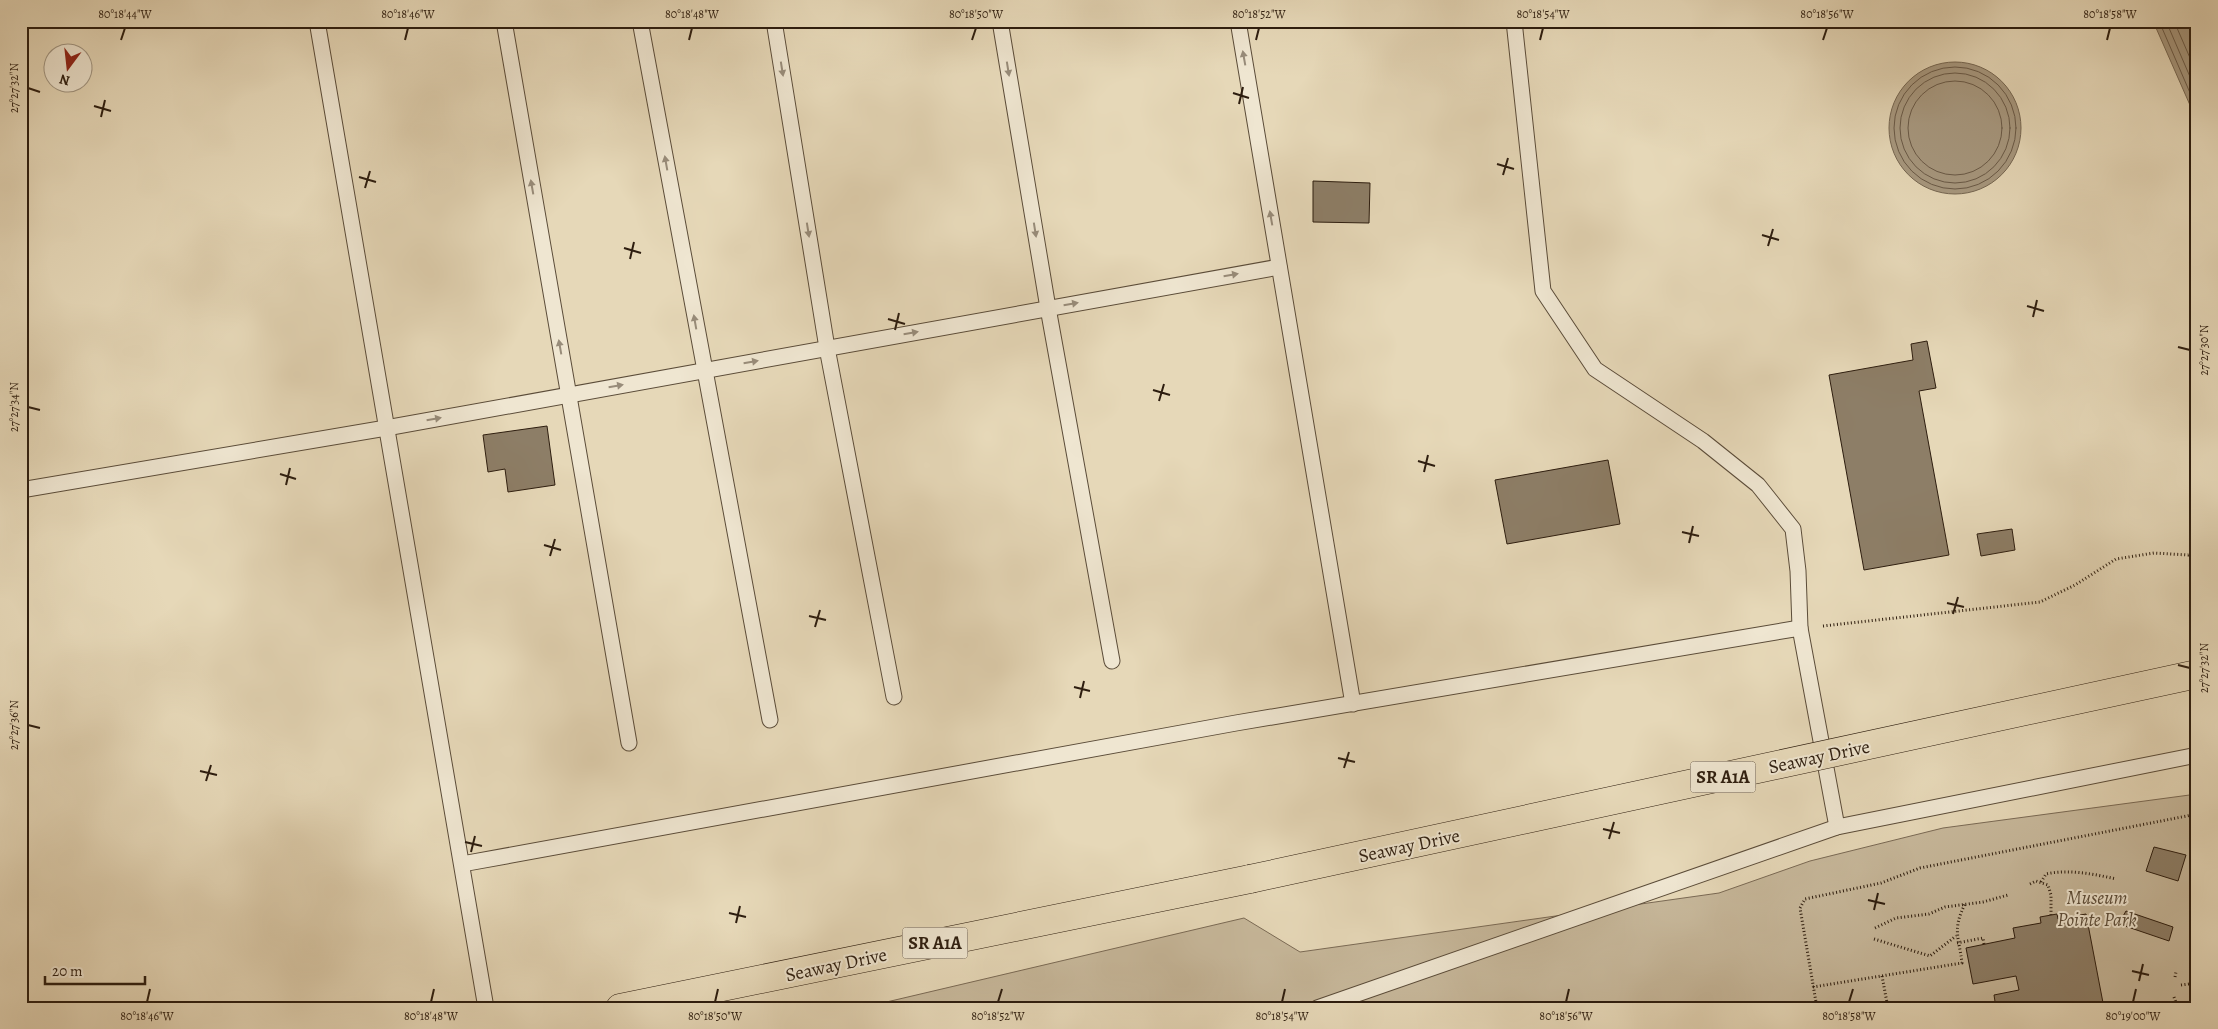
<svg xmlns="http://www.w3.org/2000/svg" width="2218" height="1029" viewBox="0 0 2218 1029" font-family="Alegreya,serif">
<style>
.green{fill:#c7b89b;stroke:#7a6a55}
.water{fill:#a7987f;stroke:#766752}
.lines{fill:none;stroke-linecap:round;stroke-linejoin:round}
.shore{stroke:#6a5a47;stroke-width:1}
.building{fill:#8d7e67;stroke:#2d1d0f}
.service-casing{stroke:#5b4c39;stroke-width:17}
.primary-casing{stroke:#2d1d0f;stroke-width:29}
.path{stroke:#2d1d0f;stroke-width:3;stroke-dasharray:1 2.5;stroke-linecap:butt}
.service{stroke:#efe6d1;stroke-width:15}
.primary{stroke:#e6d8b8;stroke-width:28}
.primary-bridge-casing{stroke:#2d1d0f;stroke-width:29;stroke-linecap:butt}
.primary-bridge{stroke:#e6d8b8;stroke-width:28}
.oneway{fill:#988c7a}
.ticks{fill:none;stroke:#2d1d0f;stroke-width:2}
.labels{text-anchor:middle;stroke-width:4;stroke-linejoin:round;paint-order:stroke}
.shield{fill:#efe6d1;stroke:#675949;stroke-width:1}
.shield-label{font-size:18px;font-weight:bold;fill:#2d1d0f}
.street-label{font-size:19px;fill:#2d1d0f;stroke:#efe6d1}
.park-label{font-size:19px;font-style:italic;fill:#5b4c39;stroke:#efe6d1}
.neatline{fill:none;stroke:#2d1d0f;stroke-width:2}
.ticks-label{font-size:12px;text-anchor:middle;fill:#2d1d0f}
</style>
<rect width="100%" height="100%" fill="#e6d8b8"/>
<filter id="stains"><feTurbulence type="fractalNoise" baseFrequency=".004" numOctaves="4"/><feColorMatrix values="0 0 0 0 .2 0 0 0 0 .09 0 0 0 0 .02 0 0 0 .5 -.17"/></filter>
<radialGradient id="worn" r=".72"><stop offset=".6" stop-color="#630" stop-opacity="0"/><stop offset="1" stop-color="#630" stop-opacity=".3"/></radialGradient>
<path class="green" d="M2197 794V1008H861L1244 918 1300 952 1719 893 1810 861 1943 828Z"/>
<g class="water">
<path d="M2154 21H2197V121L2153 21Z"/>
<circle cx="1955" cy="128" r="66"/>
</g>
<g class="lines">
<g class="shore">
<path d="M2159 21 2197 109"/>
<path d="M2166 21 2197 93"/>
<path d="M2174 21 2197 74"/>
<circle cx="1955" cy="128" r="61"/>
<circle cx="1955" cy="128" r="55"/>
<circle cx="1955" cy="128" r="47"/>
</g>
</g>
<g class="building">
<path d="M1313 181 1370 183 1369 223 1313 222Z"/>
<path d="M1927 341 1936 388 1919 391 1949 555 1864 570 1829 375 1913 360 1911 344Z"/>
<path d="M547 426 555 485 508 492 505 469 488 472 483 435Z"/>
<path d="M1608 460 1620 524 1507 544 1495 480Z"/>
<path d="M2012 529 2015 550 1981 556 1977 534Z"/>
<path d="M2154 847 2186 855 2178 881 2146 871Z"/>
<path d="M2126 911 2173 927 2169 941 2122 925V918Z"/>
<path d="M2057 914 2058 919 2086 914 2104 1008H1996L1994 995 2019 990 2016 976 1973 984 1966 948 2015 938 2013 928 2041 923 2040 917Z"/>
</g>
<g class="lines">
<g class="service-casing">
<g id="service">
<path d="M317 21 486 1008"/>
<path d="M504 21 629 743"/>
<path d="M640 21 770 720"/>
<path d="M774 21 827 348 894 697"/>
<path d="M1000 21 1048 308 1112 661"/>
<path d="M1238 21 1353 704"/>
<path d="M1514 21 1543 291 1595 369 1703 441 1758 485 1793 529 1798 571 1800 628 1837 827"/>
<path d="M21 490 386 428 1279 267"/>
<path d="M462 864 1236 723 1800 628"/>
<path d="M1317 1008 1837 827 2197 755"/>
</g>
</g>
<g class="primary-casing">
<path id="primary" d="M620 1008 1250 879"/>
</g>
<g class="path">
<path d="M1823 626 2040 602 2075 585 2116 559 2154 553 2188 555 2197 552"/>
<path d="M2041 882 2046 874C2068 869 2094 874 2116 879"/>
<path d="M2030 884 2036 881 2048 885 2051 895V915"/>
<path d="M1875 928 1896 918 1929 914 1945 907 1983 902 2008 895"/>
<path d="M1874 939 1930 956 1956 936"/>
<path d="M2194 939 2197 940"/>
<path d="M1957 943 1983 938 1984 944"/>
<path d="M1882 976 1888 1008"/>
<path d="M2175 977 2176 972"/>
<path d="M2181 985 2189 984"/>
<path d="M1813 987 1962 963C1959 937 1952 930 1965 904"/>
<path d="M2174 997 2178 1008"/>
<path d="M1817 1008 1800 908 1805 899 1881 883 1920 868 2197 814"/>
</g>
<use href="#service" class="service"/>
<use href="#primary" class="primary"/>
<g class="primary-bridge-casing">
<path id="primary-bridge" d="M1250 879 2197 674"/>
</g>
<use href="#primary-bridge" class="primary-bridge"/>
</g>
<defs><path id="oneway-solid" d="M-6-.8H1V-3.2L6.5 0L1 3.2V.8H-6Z" transform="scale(1.25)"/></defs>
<g class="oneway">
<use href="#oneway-solid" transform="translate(1244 58) rotate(-100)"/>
<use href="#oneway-solid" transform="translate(782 69) rotate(81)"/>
<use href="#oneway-solid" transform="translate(1008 69) rotate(81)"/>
<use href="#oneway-solid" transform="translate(666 163) rotate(-100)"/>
<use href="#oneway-solid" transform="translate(532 187) rotate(-100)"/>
<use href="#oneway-solid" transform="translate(1271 218) rotate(-100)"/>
<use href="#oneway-solid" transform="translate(808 230) rotate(81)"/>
<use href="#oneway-solid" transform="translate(1035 230) rotate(81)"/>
<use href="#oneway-solid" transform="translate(1231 275) rotate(-10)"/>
<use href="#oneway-solid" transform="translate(1071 304) rotate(-10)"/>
<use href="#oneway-solid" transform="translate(695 322) rotate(-100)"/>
<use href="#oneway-solid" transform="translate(911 333) rotate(-10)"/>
<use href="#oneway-solid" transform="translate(560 347) rotate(-100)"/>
<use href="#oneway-solid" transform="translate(751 362) rotate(-10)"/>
<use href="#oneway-solid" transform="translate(616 386) rotate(-10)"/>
<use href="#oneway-solid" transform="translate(434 419) rotate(-10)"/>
</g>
<path class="ticks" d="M121 40 125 28M405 40 408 28M689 40 692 28M972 40 976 28M1256 40 1259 28M1540 40 1543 28M1823 40 1827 28M2107 40 2110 28M28 88 40 92M1233 93 1249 98M1239 104 1243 87M94 106 111 111M101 117 105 100M1497 164 1514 169M1503 175 1508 158M359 177 376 182M365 188 370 171M1762 235 1779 240M1768 246 1773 229M624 248 641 253M630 259 634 242M2027 306 2044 311M2033 317 2037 300M888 319 905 324M895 330 899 313M2178 347 2190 350M1153 390 1170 395M1159 401 1164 384M28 407 40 410M1418 461 1435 466M1424 472 1428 455M280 474 296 479M286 485 290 468M1682 532 1699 536M1689 543 1693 526M544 545 561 550M550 556 555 539M1947 603 1964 607M1953 614 1958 597M809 616 826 620M815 627 820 610M2178 665 2190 668M1074 687 1090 691M1080 698 1084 681M28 725 40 728M1338 758 1355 762M1344 768 1349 752M200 771 217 775M206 781 211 765M1603 829 1620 833M1609 839 1614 822M465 842 482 846M471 852 475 836M1868 900 1885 904M1874 910 1878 893M729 913 746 917M736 923 740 906M2132 971 2149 975M2139 981 2143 964M147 1002 150 989M431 1002 434 989M715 1002 718 989M998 1002 1002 989M1282 1002 1285 989M1566 1002 1569 989M1849 1002 1853 989M2133 1002 2136 989"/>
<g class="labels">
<g class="shield">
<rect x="1690.5" y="761.5" width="65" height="31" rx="4"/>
<rect x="902.5" y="927.5" width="65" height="31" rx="4"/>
</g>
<g class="shield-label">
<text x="1723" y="783">SR A1A</text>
<text x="935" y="949">SR A1A</text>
</g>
<g class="street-label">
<text transform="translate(1819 756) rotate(-12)" y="7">Seaway Drive</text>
<text transform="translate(1409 845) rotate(-12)" y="7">Seaway Drive</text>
<text transform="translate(836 964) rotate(-12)" y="7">Seaway Drive</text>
</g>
<g class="park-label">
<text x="2097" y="904">Museum<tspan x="2097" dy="22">Pointe Park</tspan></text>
</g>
</g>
<rect width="2218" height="1029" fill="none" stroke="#e6d8b8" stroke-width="55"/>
<g transform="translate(68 68) rotate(195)"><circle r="24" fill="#efe6d1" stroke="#a19683"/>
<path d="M0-4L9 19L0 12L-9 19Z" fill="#8f2418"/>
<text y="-8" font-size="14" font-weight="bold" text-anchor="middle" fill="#2d1d0f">N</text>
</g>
<path d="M45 976v8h100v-8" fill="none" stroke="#2d1d0f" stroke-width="2.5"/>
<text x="52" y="976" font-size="15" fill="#2d1d0f" stroke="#efe6d1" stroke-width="4" paint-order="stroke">20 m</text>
<rect x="28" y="28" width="2162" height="974" class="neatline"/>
<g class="ticks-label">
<text x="125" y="18">80°18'44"W</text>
<text x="408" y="18">80°18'46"W</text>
<text x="692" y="18">80°18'48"W</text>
<text x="976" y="18">80°18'50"W</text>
<text x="1259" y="18">80°18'52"W</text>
<text x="1543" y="18">80°18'54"W</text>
<text x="1827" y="18">80°18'56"W</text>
<text x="2110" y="18">80°18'58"W</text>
<text transform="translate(14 88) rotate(-90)" y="4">27°27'32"N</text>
<text transform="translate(2204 350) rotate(-90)" y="4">27°27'30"N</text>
<text transform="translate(14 407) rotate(-90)" y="4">27°27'34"N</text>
<text transform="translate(2204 668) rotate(-90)" y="4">27°27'32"N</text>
<text transform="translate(14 725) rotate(-90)" y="4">27°27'36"N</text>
<text x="147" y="1020">80°18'46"W</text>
<text x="431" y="1020">80°18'48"W</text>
<text x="715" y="1020">80°18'50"W</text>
<text x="998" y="1020">80°18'52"W</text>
<text x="1282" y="1020">80°18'54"W</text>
<text x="1566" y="1020">80°18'56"W</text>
<text x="1849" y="1020">80°18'58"W</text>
<text x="2133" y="1020">80°19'00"W</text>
</g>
<rect width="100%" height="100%" filter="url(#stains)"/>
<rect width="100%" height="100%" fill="url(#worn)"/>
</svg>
